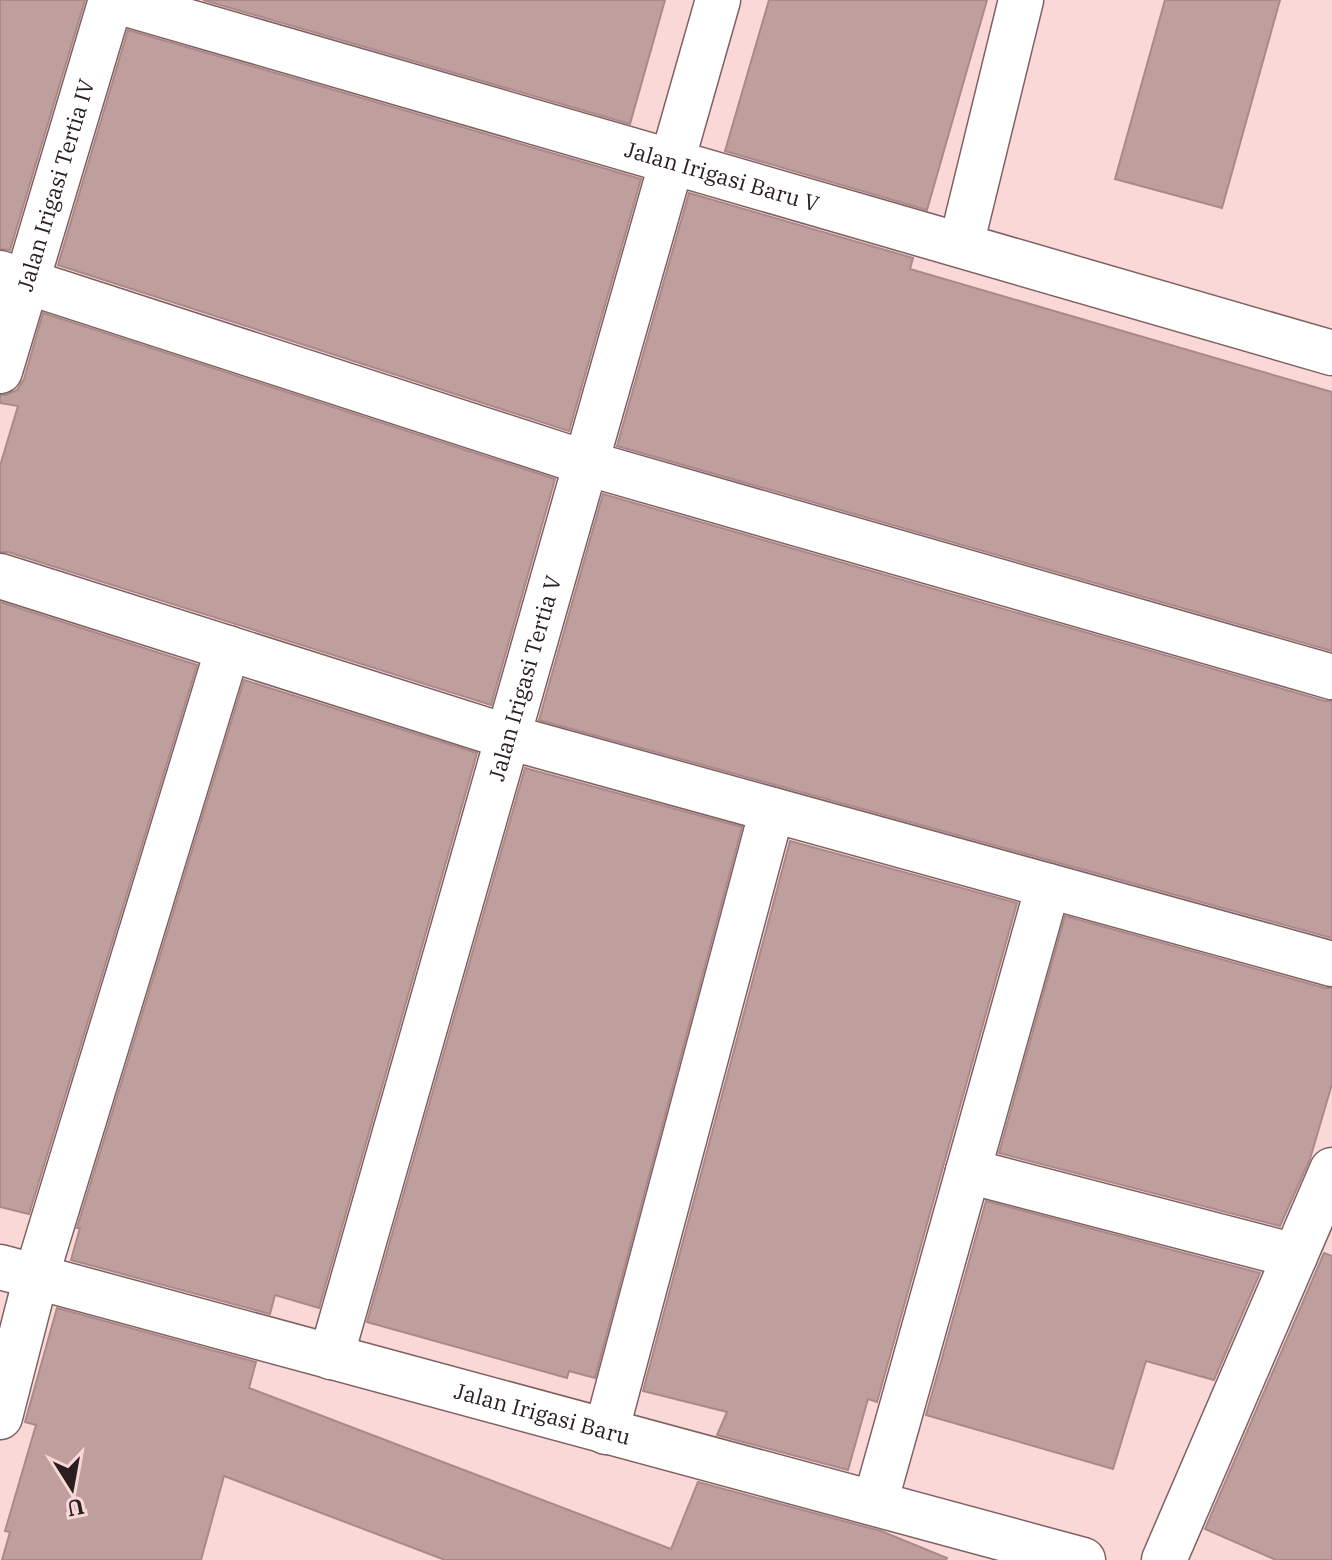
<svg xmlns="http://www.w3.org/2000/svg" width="1332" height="1560" viewBox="0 0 1332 1560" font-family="'IBM Plex Serif',serif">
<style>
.building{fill:#bf9f9e;stroke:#a98989;stroke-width:2}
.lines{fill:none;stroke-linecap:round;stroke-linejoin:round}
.minor-casing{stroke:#7f6161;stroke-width:47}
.minor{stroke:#fff;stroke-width:44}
.labels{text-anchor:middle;stroke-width:8;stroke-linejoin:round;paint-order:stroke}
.street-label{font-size:22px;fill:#2a1e1e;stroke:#fbd8d8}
</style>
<rect width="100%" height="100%" fill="#fbd8d8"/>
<g class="building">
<path d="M0 0H85L10 250 0 249Z"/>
<path d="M203 0H665L630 124Z"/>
<path d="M769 0H987L927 210 725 151Z"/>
<path d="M1165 0H1280L1222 208 1115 179Z"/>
<path d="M128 30 641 179 569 431 58 265Z"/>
<path d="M689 193 913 258 910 269 1332 392V651L617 446Z"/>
<path d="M43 313 555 479 491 705 8 552H0V466L18 406 0 403V395H6L17 390 24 379Z"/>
<path d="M603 494 1325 701H1332V938L539 720Z"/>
<path d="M0 602 197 665 29 1214 0 1207Z"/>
<path d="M244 680 477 753 319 1308 275 1295 270 1314 71 1260 80 1228H77Z"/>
<path d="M525 768 742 827 595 1378 569 1371 567 1378 367 1322Z"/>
<path d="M790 841 1017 903 877 1402 868 1399 848 1470 717 1435 727 1412 643 1391Z"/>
<path d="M1065 916 1325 988H1332V1084L1310 1159 1280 1226 999 1153Z"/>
<path d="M986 1201 1260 1273 1214 1380 1146 1361 1113 1469 926 1415Z"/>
<path d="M1324 1253 1332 1256V1560H1276L1205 1529Z"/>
<path d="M57 1308 256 1362 249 1388 671 1549 698 1482 881 1531 947 1558 946 1560H445L224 1476 201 1560H2L10 1532 5 1531 36 1425 25 1422Z"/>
</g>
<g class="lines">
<g class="minor-casing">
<g id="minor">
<path id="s1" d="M113 0 1332 353"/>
<path d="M961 245 1021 0"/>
<path d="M0 273 586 463 1332 677"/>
<path id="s2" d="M0 371 111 0"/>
<path d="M0 576 508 737 1332 964"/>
<path d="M968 1171 1295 1256"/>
<path id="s3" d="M0 1267 1083 1560"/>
<path id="s4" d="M331 1357 718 0"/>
<path d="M0 1417 36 1277 228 648"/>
<path d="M606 1432 772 810"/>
<path d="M875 1503 1048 886"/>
<path d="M1164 1560 1332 1170"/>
</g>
</g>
<use href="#minor" class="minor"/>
</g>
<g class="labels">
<g class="street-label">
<text dy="8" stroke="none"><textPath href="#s1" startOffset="634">Jalan Irigasi Baru V</textPath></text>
<text dy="8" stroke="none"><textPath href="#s2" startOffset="194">Jalan Irigasi Tertia IV</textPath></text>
<text dy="8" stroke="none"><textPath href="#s4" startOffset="706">Jalan Irigasi Tertia V</textPath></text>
<text dy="8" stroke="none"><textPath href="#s3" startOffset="562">Jalan Irigasi Baru</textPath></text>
</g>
</g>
<g transform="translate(72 1488) rotate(169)" stroke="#fbd8d8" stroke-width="6" paint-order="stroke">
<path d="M0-6L14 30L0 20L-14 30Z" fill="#2a1e1e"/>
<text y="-12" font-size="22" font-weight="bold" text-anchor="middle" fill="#2a1e1e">U</text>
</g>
</svg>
